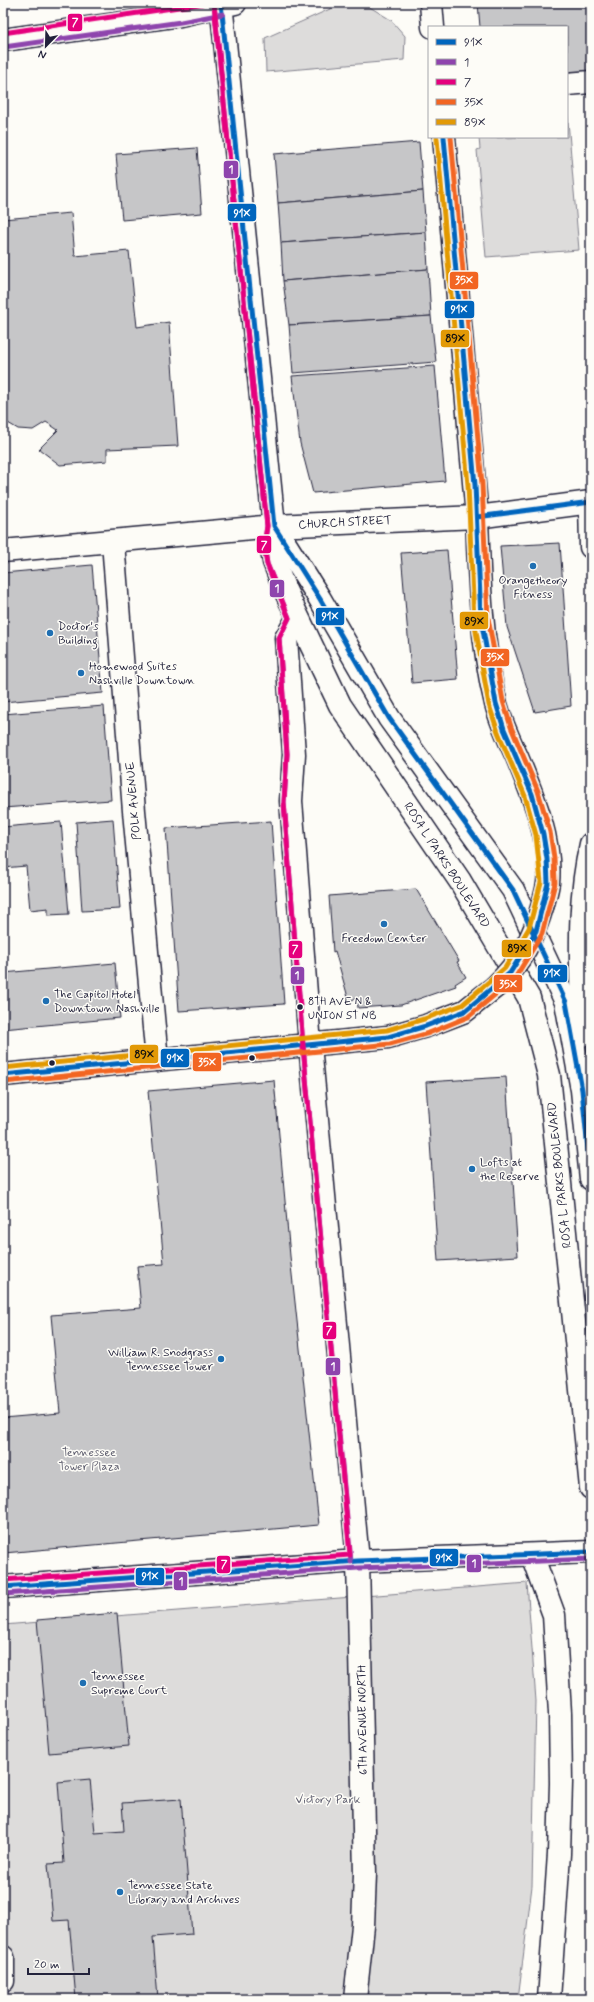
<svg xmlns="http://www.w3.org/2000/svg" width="594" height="2002" viewBox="0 0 594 2002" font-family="Mynerve,sans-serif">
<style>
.green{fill:#dddcdb;stroke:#807f8b}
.building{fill:#c6c6c8;stroke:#22223b}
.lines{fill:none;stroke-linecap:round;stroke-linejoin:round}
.minor-casing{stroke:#22223b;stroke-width:25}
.major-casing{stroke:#22223b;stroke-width:25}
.minor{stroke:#fdfcf7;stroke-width:22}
.major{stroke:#fdfcf7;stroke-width:22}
.major-bridge-casing{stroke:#22223b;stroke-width:25;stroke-linecap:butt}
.major-bridge{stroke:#fdfcf7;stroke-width:22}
.bus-1-casing{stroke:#fdfcf7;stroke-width:8}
.bus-2-casing{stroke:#fdfcf7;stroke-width:8}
.bus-3-casing{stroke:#fdfcf7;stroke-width:8}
.bus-4-casing{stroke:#fdfcf7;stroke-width:8}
.bus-5-casing{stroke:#fdfcf7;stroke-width:8}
.bus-1{stroke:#0065bd;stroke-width:5}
.bus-2{stroke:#8e44ad;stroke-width:5}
.bus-3{stroke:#e5007d;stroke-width:5}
.bus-4{stroke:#f26522;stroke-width:5}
.bus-5{stroke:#e29906;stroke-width:5}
.poi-dot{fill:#1f6fb2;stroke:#fdfcf7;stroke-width:1.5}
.bus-dot{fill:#22223b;stroke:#fdfcf7;stroke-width:1.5}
.labels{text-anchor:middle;stroke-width:3;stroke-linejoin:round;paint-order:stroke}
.bus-label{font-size:11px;fill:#22223b;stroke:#fdfcf7;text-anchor:start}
.street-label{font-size:12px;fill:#22223b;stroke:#fdfcf7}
.poi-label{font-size:12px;fill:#22223b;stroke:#fdfcf7;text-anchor:start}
.park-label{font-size:12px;fill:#5a5a6b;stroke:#fdfcf7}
.line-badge{stroke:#fdfcf7;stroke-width:1.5}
.badge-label{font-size:11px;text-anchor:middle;font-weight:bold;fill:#fff}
.pale-badge-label{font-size:11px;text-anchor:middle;font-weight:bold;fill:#111}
</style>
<rect width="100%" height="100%" fill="#fdfcf7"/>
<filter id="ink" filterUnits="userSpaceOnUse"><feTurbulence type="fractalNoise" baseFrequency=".025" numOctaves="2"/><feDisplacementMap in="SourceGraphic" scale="8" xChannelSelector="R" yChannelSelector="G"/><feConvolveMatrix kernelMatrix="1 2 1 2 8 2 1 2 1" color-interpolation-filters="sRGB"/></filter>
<g filter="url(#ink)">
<g class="green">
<path d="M339 5 368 6 391 20 405 36 404 60 266 72 265 38Z"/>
<path d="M567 109 579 250 486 257 477 150 480 149 479 138 567 137Z"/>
<path d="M527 1583 536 1701 532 1886 518 1999H3V1625Z"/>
</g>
<g class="building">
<path d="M478 3H591V74L567 75V27H480Z"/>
<path d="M419 142 423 191 278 203 274 154Z"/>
<path d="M197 148 202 213 122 220 116 154Z"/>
<path d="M423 191 426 232 281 243 278 203Z"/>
<path d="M71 213 75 256 129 251 137 327 169 322 178 446 107 449V461L60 465 39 449 58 430 46 422 33 430 18 429 3 420V219Z"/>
<path d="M426 232 428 269 283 281 281 243Z"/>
<path d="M428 269 431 316 289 325 283 281Z"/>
<path d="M431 316 436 362 293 373 289 325Z"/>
<path d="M435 366 445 481 313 493 300 443 292 376Z"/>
<path d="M560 543 571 706 535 712 507 627 500 546Z"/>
<path d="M447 550 458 679 412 683 401 553Z"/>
<path d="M92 565 103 693 3 702V573Z"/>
<path d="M104 706 111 800 3 808V714Z"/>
<path d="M113 819 120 909 82 911 76 822Z"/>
<path d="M271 821 284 1004 179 1011 166 828Z"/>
<path d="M61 822 69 914 48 915V908L30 910 26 866 3 868V827Z"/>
<path d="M416 889 459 961 457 962 466 977 455 984 456 986 401 1005 358 1008 357 998 349 1001 335 951 333 952 329 896Z"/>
<path d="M115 963 120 1018 3 1029V973Z"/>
<path d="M506 1077 518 1256 438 1261 426 1082Z"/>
<path d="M274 1080 290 1256 319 1525 4 1553 3 1418 60 1413 51 1315 141 1308 137 1266 164 1264 148 1091Z"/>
<path d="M117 1613 129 1746 49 1753 37 1620Z"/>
<path d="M90 1779 95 1833 124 1831 122 1803 181 1799 192 1934 153 1937 158 1999H76L69 1920 53 1921 48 1864 64 1863 58 1782Z"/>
</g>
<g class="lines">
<g class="minor-casing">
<g id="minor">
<path d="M431 3 433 27"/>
<path d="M3 40 180 15 235 3"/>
<path d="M567 84 591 82"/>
<path d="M444 137 477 517"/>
<path d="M113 542 134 811 157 1060"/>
<path d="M3 551 274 526"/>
<path d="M297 619 286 638 294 754 291 801 310 1045 358 1561 365 1874 363 1926 355 1999"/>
<path d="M3 1957V1981"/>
</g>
</g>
<g class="major-casing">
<g id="major">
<path d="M221 3 274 526 271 546 274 562 285 590 340 705 460 881 529 998 549 1075 591 1488"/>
<path d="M590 502 591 547"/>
<path d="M477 517C479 579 481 643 496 704 501 722 509 740 517 757 533 796 552 840 548 883 547 890 545 897 543 904"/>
<path d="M274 526 320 599 389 718 513 890 566 1002 582 1090 591 1179"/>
<path d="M274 526 477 517 591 502"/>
<path d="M582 1035C582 972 576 907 591 844"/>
<path d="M3 1075 388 1037 426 1026 465 1011 495 987"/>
<path d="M532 1555 554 1615 560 1713 561 1783 559 1854 549 1999"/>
<path d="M3 1587 358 1561 591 1552"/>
</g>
</g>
<use href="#minor" class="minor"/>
<use href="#major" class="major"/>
<g class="major-bridge-casing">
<path id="major-bridge" d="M495 987C522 961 533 939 543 904"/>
</g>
<use href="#major-bridge" class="major-bridge"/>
<g class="bus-1-casing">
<g id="bus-1">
<path d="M221 3 274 526 320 599 389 718 513 890 566 1002 582 1090 591 1179"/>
<path d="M477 517 591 502"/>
<path d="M3 1075 388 1037 426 1026 465 1011 510 973 536 931 548 883 547 859 543 834 532 794 504 729 496 703 481 619 475 485 444 137"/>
<path d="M3 1587 358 1561 591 1552"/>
</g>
</g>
<g class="bus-2-casing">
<g id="bus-2">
<path d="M214 4 267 526 264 546 267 564 289 618 279 638 287 754 284 802 303 1046 351 1562"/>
<path d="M4 47 181 22 223 14"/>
<path d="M4 1594 358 1568 591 1559"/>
</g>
</g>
<g class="bus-3-casing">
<g id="bus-3">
<path d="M3 33 206 3"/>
<path d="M3 1580 350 1555 303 1046 284 802 287 754 279 638 289 618 267 564 264 546 267 526 214 4"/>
</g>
</g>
<g class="bus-4-casing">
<path id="bus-4" d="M4 1082 390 1044 429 1033 468 1017 515 978 542 934 555 883 554 858 550 832 538 791 511 727 503 701 488 618 482 484 451 137"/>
</g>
<g class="bus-5-casing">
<path id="bus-5" d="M3 1068 387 1030 424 1019 462 1005 505 968 529 928 541 882 536 835 525 796 498 732 489 705 474 620 468 485 437 138"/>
</g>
<use href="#bus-1" class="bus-1"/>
<use href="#bus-2" class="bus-2"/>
<use href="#bus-3" class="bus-3"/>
<use href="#bus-4" class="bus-4"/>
<use href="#bus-5" class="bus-5"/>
</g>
</g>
<g class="poi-dot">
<circle cx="533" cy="566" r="4"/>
<circle cx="50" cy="633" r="4"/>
<circle cx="81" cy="673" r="4"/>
<circle cx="384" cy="924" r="4"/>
<circle cx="46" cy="1001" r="4"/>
<circle cx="472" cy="1169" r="4"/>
<circle cx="221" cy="1359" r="4"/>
<circle cx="83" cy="1683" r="4"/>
<circle cx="120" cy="1892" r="4"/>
</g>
<g class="bus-dot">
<circle cx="300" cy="1007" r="3.5"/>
<circle cx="252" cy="1058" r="3.5"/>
<circle cx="52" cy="1063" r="3.5"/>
</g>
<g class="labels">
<g class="bus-label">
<text x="308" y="1005">8TH AVE N &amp;<tspan x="308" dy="14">UNION ST NB</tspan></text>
</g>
<g class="street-label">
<text transform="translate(345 522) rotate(-3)" y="4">CHURCH STREET</text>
<text transform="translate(133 801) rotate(-95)" y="4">POLK AVENUE</text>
<text transform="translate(447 865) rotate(57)" y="4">ROSA L PARKS BOULEVARD</text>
<text transform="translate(559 1175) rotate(-96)" y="4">ROSA L PARKS BOULEVARD</text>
<text transform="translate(362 1720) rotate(-91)" y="4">6TH AVENUE NORTH</text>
</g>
<g class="poi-label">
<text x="533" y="584" text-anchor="middle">Orangetheory<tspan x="533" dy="14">Fitness</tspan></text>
<text x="58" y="630">Doctor's<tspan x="58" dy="14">Building</tspan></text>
<text x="89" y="670">Homewood Suites<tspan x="89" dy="14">Nashville Downtown</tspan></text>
<text x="384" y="942" text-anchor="middle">Freedom Center</text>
<text x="54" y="998">The Capitol Hotel<tspan x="54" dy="14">Downtown Nashville</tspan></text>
<text x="480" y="1166">Lofts at<tspan x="480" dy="14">the Reserve</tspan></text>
<text x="213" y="1356" text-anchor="end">William R. Snodgrass<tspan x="213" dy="14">Tennessee Tower</tspan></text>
<text x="91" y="1680">Tennessee<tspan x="91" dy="14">Supreme Court</tspan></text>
<text x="128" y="1889">Tennessee State<tspan x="128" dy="14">Library and Archives</tspan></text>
</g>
<g class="park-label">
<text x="89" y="1456">Tennessee<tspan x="89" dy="14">Tower Plaza</tspan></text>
<text x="328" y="1803">Victory Park</text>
</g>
</g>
<g class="line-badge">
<rect x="67" y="13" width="16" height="19" rx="4" fill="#e5007d"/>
<rect x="223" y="160" width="16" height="19" rx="4" fill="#8e44ad"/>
<rect x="227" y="203" width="30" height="19" rx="4" fill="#0065bd"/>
<rect x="449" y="271" width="30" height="19" rx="4" fill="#f26522"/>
<rect x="444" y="300" width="31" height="19" rx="4" fill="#0065bd"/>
<rect x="440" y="329" width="30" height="19" rx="4" fill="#e29906"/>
<rect x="256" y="535" width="16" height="19" rx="4" fill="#e5007d"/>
<rect x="269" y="579" width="16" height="19" rx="4" fill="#8e44ad"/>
<rect x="315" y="607" width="30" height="19" rx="4" fill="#0065bd"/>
<rect x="459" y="611" width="30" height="19" rx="4" fill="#e29906"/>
<rect x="480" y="648" width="30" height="19" rx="4" fill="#f26522"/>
<rect x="501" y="939" width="31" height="19" rx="4" fill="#e29906"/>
<rect x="288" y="940" width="15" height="19" rx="4" fill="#e5007d"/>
<rect x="537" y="964" width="31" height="19" rx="4" fill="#0065bd"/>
<rect x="290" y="966" width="15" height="19" rx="4" fill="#8e44ad"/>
<rect x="493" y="974" width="30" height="19" rx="4" fill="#f26522"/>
<rect x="129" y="1044" width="30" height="20" rx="4" fill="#e29906"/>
<rect x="160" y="1048" width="30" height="20" rx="4" fill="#0065bd"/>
<rect x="192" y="1052" width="30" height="20" rx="4" fill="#f26522"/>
<rect x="322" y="1321" width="15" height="19" rx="4" fill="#e5007d"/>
<rect x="325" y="1357" width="16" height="19" rx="4" fill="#8e44ad"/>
<rect x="429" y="1548" width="30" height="19" rx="4" fill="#0065bd"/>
<rect x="466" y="1554" width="16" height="19" rx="4" fill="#8e44ad"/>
<rect x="216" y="1555" width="15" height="19" rx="4" fill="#e5007d"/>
<rect x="135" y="1567" width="30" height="19" rx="4" fill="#0065bd"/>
<rect x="173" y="1571" width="15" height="20" rx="4" fill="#8e44ad"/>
</g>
<g class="badge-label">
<text x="75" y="26">7</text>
<text x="231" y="173">1</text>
<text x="242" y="217">91X</text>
<text x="464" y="284">35X</text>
<text x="459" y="313">91X</text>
<text x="264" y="549">7</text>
<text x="277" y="592">1</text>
<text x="330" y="620">91X</text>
<text x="495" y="661">35X</text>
<text x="295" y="953">7</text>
<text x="552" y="977">91X</text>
<text x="297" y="979">1</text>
<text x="508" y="988">35X</text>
<text x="175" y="1062">91X</text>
<text x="207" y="1066">35X</text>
<text x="329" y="1334">7</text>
<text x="333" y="1370">1</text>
<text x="444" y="1562">91X</text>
<text x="474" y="1567">1</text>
<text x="224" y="1568">7</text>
<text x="150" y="1580">91X</text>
<text x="181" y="1585">1</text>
</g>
<g class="pale-badge-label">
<text x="455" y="342">89X</text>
<text x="474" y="625">89X</text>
<text x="517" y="952">89X</text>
<text x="144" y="1058">89X</text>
</g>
<rect width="594" height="2002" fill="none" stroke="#fdfcf7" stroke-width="16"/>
<rect x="8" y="8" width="578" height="1986" fill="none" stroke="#22223b" stroke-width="1.5" filter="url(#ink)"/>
<rect x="428" y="26" width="140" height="112" fill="#fdfcf7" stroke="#a5a5ac"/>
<rect x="436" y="39" width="20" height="6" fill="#0065bd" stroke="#a5a5ac"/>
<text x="464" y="46" font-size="12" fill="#22223b">91X</text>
<rect x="436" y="59" width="20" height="6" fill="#8e44ad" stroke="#a5a5ac"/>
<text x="464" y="66" font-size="12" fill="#22223b">1</text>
<rect x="436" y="79" width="20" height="6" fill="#e5007d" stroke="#a5a5ac"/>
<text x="464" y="86" font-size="12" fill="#22223b">7</text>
<rect x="436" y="99" width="20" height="6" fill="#f26522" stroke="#a5a5ac"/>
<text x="464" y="106" font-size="12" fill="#22223b">35X</text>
<rect x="436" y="119" width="20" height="6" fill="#e29906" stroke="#a5a5ac"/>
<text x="464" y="126" font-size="12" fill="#22223b">89X</text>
<g transform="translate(46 46) rotate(203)" stroke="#fdfcf7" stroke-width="3" paint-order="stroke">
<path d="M0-3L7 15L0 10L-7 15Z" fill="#22223b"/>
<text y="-6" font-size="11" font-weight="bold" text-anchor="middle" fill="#22223b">N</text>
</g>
<path d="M28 1968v6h61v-6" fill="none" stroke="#22223b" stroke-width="2"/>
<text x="34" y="1968" font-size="12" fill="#22223b" stroke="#fdfcf7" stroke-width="3" paint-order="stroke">20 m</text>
</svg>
